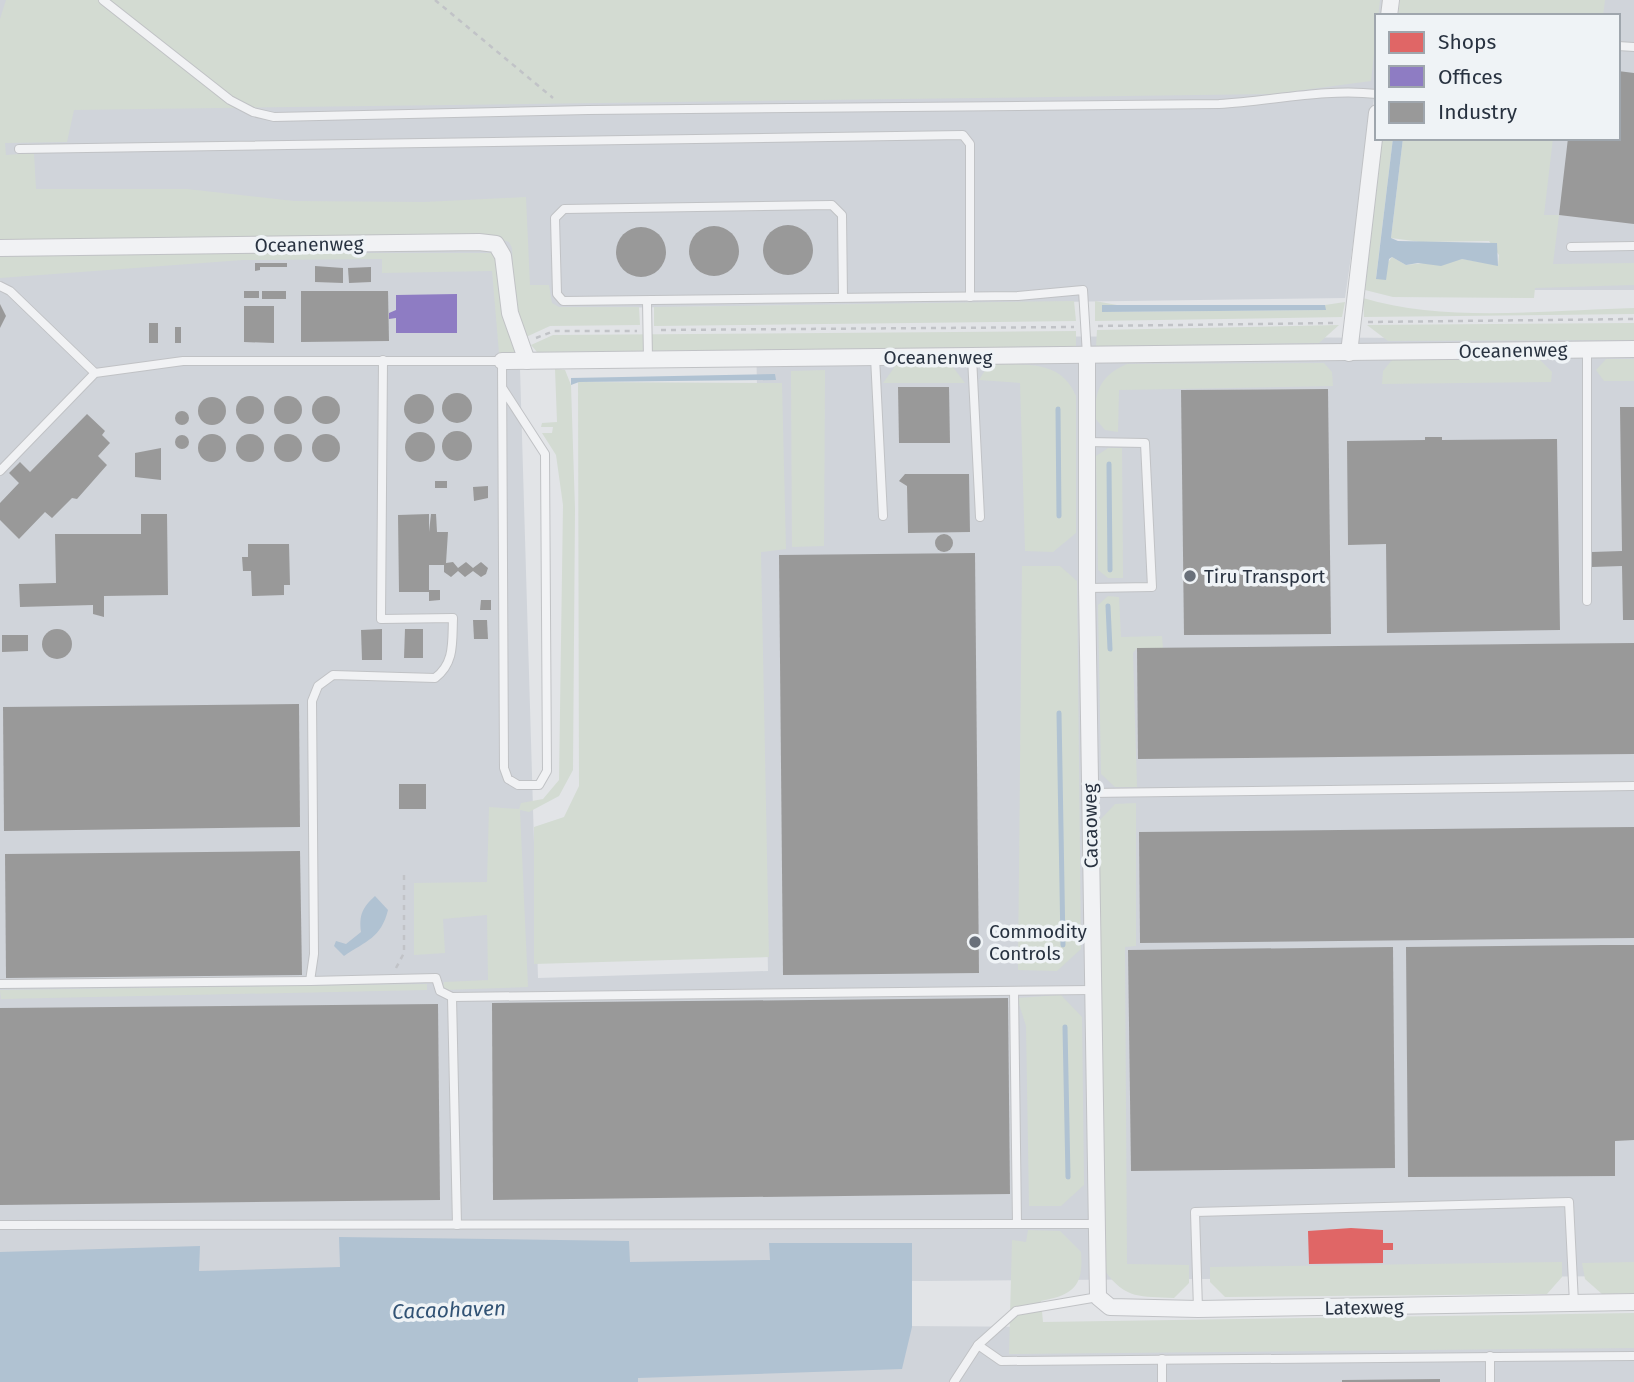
<svg xmlns="http://www.w3.org/2000/svg" width="1634" height="1382" viewBox="0 0 1634 1382" font-family="'Fira Sans',sans-serif">
<style>
.built{fill:#d0d4da}
.green{fill:#d3dbd2}
.water{fill:#b0c2d2}
.shops{fill:#e06666}
.offices{fill:#8e7cc3}
.industry{fill:#999}
.lines{fill:none;stroke-linecap:round;stroke-linejoin:round}
.stream{stroke:#b0c2d2;stroke-width:5}
.lane-casing{stroke:#c0c2c5;stroke-width:10}
.street-casing{stroke:#c0c2c5;stroke-width:18}
.path{stroke:#c1c3c7;stroke-width:2.5;stroke-dasharray:5 5;stroke-linecap:butt}
.lane{stroke:#f1f2f4;stroke-width:8}
.street{stroke:#f1f2f4;stroke-width:16}
.poi-dot{fill:#69707a;stroke:#eff3f6;stroke-width:2.5}
.labels{text-anchor:middle;stroke-width:7;stroke-linejoin:round;paint-order:stroke}
.street-label{font-size:19px;fill:#283240;stroke:#eff3f6}
.poi-label{font-size:19px;fill:#283240;stroke:#eff3f6;text-anchor:start}
.water-label{font-size:21px;font-style:italic;fill:#325375;stroke:#eff3f6}
</style>
<rect width="100%" height="100%" fill="#e2e4e7"/>
<g class="built">
<path d="M0 0H1388L1386 16H1377V78L1345 298 529 309 522 228 0 222Z"/>
<path d="M1565 0H1634V290H1532L1549 138H1618V16H1564Z"/>
<path d="M516 233 538 978 768 971 756 335 1634 339V1276L926 1281 0 1274V241Z"/>
<path d="M906 1326 1634 1331V1382H614Z"/>
</g>
<g class="green">
<path d="M6 0H1380L1371 81 1273 94 74 110 67 142 5 143 6 155 34 153 36 189H187L294 201 424 202 526 197 530 285H549L552 303 559 307H639L640 325 550 326 526 337 515 307 512 248 509 242 500 239 0 245V19Z"/>
<path d="M1400 0H1605L1603 16H1398Z"/>
<path d="M1382 138H1393L1376 278 1392 257 1406 265 1462 259 1498 265 1499 255 1489 241 1421 242 1391 238 1403 138H1553L1544 215H1559L1553 264 1634 263V285L1535 288 1534 298 1393 297 1365 290Z"/>
<path d="M169 253H499L501 294 515 353H499L492 271 382 273V259L243 260 0 278V255Z"/>
<path d="M1363 298C1444 323 1549 310 1634 308V314L1364 317Z"/>
<path d="M1074 301 1076 321 654 326V307Z"/>
<path d="M1095 301 1117 305H1103V312L1325 310V305L1345 302 1342 317 1095 321Z"/>
<path d="M1634 323V340L1388 341 1367 325Z"/>
<path d="M1339 325 1319 343 1096 346 1097 330Z"/>
<path d="M1076 331V346L537 352 531 345 553 335Z"/>
<path d="M1606 359H1634V381H1604L1596 370Z"/>
<path d="M1392 360H1540L1552 372 1551 382 1382 384 1383 371Z"/>
<path d="M1324 363 1332 372 1333 386 1119 390 1118 432 1105 430 1095 418C1095 390 1100 376 1127 364Z"/>
<path d="M989 364C1024 365 1061 359 1076 396V533L1053 552 1025 551 1020 383 979 380Z"/>
<path d="M896 365 953 367 965 383H883Z"/>
<path d="M555 369 565 370 571 385 575 509 573 770 559 796 529 812 520 810 528 987 442 990 444 982 488 980 487 915 443 919 445 953 414 955V883L487 882 489 807 519 809 521 803 543 799 559 780 563 505 556 455 542 433H552L553 427H541L542 423 557 422Z"/>
<path d="M825 370 824 546 792 547 791 371Z"/>
<path d="M578 382 782 383 786 549 761 552 769 957 534 964V827L564 817 579 786Z"/>
<path d="M1108 448H1122L1123 578H1108L1098 570 1096 456Z"/>
<path d="M1022 566H1060L1077 581 1081 949 1057 971 1018 970Z"/>
<path d="M1108 596 1119 597 1121 637 1162 636 1163 648H1137L1133 653 1137 787H1115L1101 774 1098 605Z"/>
<path d="M1136 803V946L1125 947 1127 1264 1189 1265V1283L1174 1298C1141 1296 1126 1300 1105 1271L1099 821 1115 804Z"/>
<path d="M427 984V990L1 999 0 990Z"/>
<path d="M1061 995 1082 1017 1084 1185 1061 1206H1029L1026 1026 1017 998Z"/>
<path d="M1028 1230 1060 1231 1081 1252C1084 1286 1073 1295 1041 1301L1043 1322 1634 1313V1348L1009 1354 1012 1240 1026 1242Z"/>
<path d="M1562 1262V1277L1547 1294 1225 1297 1210 1282V1267Z"/>
<path d="M1634 1262V1293L1602 1294 1585 1279 1582 1263Z"/>
</g>
<g class="water">
<path d="M1393 138H1403L1391 238 1398 241 1497 243 1498 266 1462 259 1441 266 1418 263 1406 265 1392 257 1389 259 1386 280 1376 279Z"/>
<path d="M1102 305H1325L1326 310 1102 312Z"/>
<path d="M775 374 776 380 579 382 571 385V378Z"/>
<path d="M375 896 388 910C381 938 366 941 344 956L334 946 336 941 346 944 361 932C359 915 362 908 375 896Z"/>
<path d="M339 1237 629 1241 630 1262 770 1260 769 1243H912V1327L902 1369 638 1378V1382H0V1252L200 1246 199 1271 340 1267Z"/>
</g>
<path class="shops" d="M1351 1228 1383 1230V1243H1393V1250H1383V1263L1309 1264 1308 1231Z"/>
<path class="offices" d="M457 294V333H396V318L389 319V313L396 310V295Z"/>
<g class="industry">
<path d="M1618 71 1634 73V224L1559 215 1568 138H1618Z"/>
<circle cx="788" cy="250" r="25"/>
<circle cx="714" cy="251" r="25"/>
<circle cx="641" cy="252" r="25"/>
<path d="M255 263H287V267H260V270L255 271Z"/>
<path d="M315 266 343 268V283L315 282Z"/>
<path d="M371 267V282L349 283 348 268Z"/>
<rect x="244" y="291" width="15" height="7"/>
<rect x="262" y="291" width="24" height="8"/>
<path d="M301 291H388L389 341 301 342Z"/>
<path d="M0 304 6 316 0 328Z"/>
<path d="M244 306H274V343L244 342Z"/>
<rect x="149" y="323" width="9" height="20"/>
<rect x="175" y="327" width="6" height="16"/>
<path d="M898 387H949L950 443H899Z"/>
<path d="M1328 389 1331 634 1184 635 1181 390Z"/>
<circle cx="457" cy="408" r="15"/>
<circle cx="419" cy="409" r="15"/>
<circle cx="250" cy="410" r="14"/>
<circle cx="288" cy="410" r="14"/>
<circle cx="326" cy="410" r="14"/>
<circle cx="212" cy="411" r="14"/>
<path d="M1620 407H1634V620H1623L1622 566 1592 567V552L1622 551Z"/>
<circle cx="182" cy="418" r="7"/>
<path d="M87 414 105 431 102 435 110 443 98 456 107 465 77 499 72 498 52 518 45 512 19 539 0 520V503L19 483 9 473 20 462 30 472Z"/>
<circle cx="457" cy="446" r="15"/>
<circle cx="420" cy="447" r="15"/>
<circle cx="250" cy="448" r="14"/>
<circle cx="288" cy="448" r="14"/>
<circle cx="326" cy="448" r="14"/>
<circle cx="212" cy="448" r="14"/>
<circle cx="182" cy="442" r="7"/>
<path d="M1425 437H1442V440L1557 439 1560 630 1387 633 1386 544 1348 545 1347 441 1425 440Z"/>
<path d="M161 448V480L135 477V453Z"/>
<path d="M905 474H969L970 532 908 533 907 486 899 481Z"/>
<rect x="435" y="481" width="12" height="7"/>
<path d="M488 486V498L474 501 473 487Z"/>
<path d="M141 514H167L168 595 104 596V617L93 614V605L20 607 19 584 56 583 55 534H141Z"/>
<path d="M429 514V532L431 514H436L437 532H448L446 563 453 562 458 568 466 562 473 568 481 562 488 568 486 574 481 577 473 571 465 577 458 571 451 577 444 572V565H429V590H440V600L429 601V592H399L398 515Z"/>
<circle cx="944" cy="543" r="9"/>
<path d="M248 544H289L290 585H284V595L252 596 251 571H243L242 557H248Z"/>
<path d="M975 553 979 973 783 975 779 555Z"/>
<path d="M481 600H491V610H480Z"/>
<path d="M473 620H487L488 639H474Z"/>
<path d="M382 629V660H362L361 630Z"/>
<path d="M405 629H423V658H404Z"/>
<circle cx="57" cy="644" r="15"/>
<path d="M2 635H28V651L2 652Z"/>
<path d="M1634 643V754L1138 759 1137 648Z"/>
<path d="M299 704 300 827 4 831 3 707Z"/>
<rect x="399" y="784" width="27" height="25"/>
<path d="M1634 827V938L1140 943 1139 832Z"/>
<path d="M300 851 302 975 6 978 5 854Z"/>
<path d="M1604 945H1634V1140L1615 1141V1176L1408 1177 1406 947Z"/>
<path d="M1393 947 1395 1168 1131 1171 1128 950Z"/>
<path d="M1008 998 1010 1194 493 1200 492 1003Z"/>
<path d="M438 1004 440 1200 0 1205V1008Z"/>
<path d="M1440 1379V1382H1342V1380Z"/>
</g>
<g class="lines">
<g class="stream">
<path d="M1058 409 1059 516"/>
<path d="M1109 464 1110 570"/>
<path d="M1108 606 1110 649"/>
<path d="M1059 713 1063 945"/>
<path d="M1065 1027 1068 1177"/>
</g>
<g class="lane-casing">
<g id="lane">
<path d="M103 0 230 100 253 112 274 117 588 110 1219 104C1272 101 1325 88 1377 94"/>
<path d="M1618 46 1634 47"/>
<path d="M19 149 963 135 970 144V297"/>
<path d="M1571 247 1634 246"/>
<path d="M0 286 10 291 95 373"/>
<path d="M843 298 842 215 832 205 564 209 555 218 557 294 563 301 1018 296 1083 290 1087 355"/>
<path d="M647 301 648 359"/>
<path d="M875 357 883 516"/>
<path d="M972 357 980 517"/>
<path d="M383 360 381 619 453 618C452 642 455 663 435 678L333 675 318 686 312 701 314 954 310 981 436 978 440 991 452 997"/>
<path d="M0 471 95 373 183 361H502L504 768 508 779 518 785H539L547 771 545 454 503 389"/>
<path d="M1087 588 1152 587 1145 443 1087 442"/>
<path d="M1587 601V349"/>
<path d="M1090 793 1634 786"/>
<path d="M0 984 310 981"/>
<path d="M1014 991 1017 1224"/>
<path d="M0 1225 1096 1224"/>
<path d="M457 1225 452 997 1093 990"/>
<path d="M1198 1309 1195 1212 1569 1202 1574 1303"/>
<path d="M978 1345 1001 1361 1634 1356"/>
<path d="M1490 1356V1382"/>
<path d="M1162 1359V1382"/>
<path d="M954 1382 978 1345 1016 1311 1098 1297"/>
</g>
</g>
<g class="street-casing">
<g id="street">
<path d="M1389 16 1391 0"/>
<path d="M0 248 479 242 496 244 503 256 510 313 527 361"/>
<path d="M1349 353 1377 113"/>
<path d="M1087 355V588L1098 1297 1110 1307 1198 1309 1634 1302"/>
<path d="M502 361 1634 349"/>
</g>
</g>
<g class="path">
<path d="M435 0 553 98"/>
<path d="M1368 322 1634 319"/>
<path d="M1098 326 1337 323"/>
<path d="M661 330 1074 327"/>
<path d="M536 338 554 331H637"/>
<path d="M396 968 404 953V871"/>
</g>
<use href="#lane" class="lane"/>
<use href="#street" class="street"/>
</g>
<g class="poi-dot">
<circle cx="1190" cy="576" r="7"/>
<circle cx="975" cy="942" r="7"/>
</g>
<g class="labels">
<g class="street-label">
<text transform="translate(309 244) rotate(-1)" y="7">Oceanenweg</text>
<text transform="translate(1513 350) rotate(-1)" y="7">Oceanenweg</text>
<text x="938" y="364">Oceanenweg</text>
<text transform="translate(1090 826) rotate(-91)" y="7">Cacaoweg</text>
<text transform="translate(1364 1307) rotate(-1)" y="7">Latexweg</text>
</g>
<g class="poi-label">
<text x="1204" y="583">Tiru Transport</text>
<text x="989" y="938">Commodity<tspan x="989" dy="22">Controls</tspan></text>
</g>
<g class="water-label">
<text transform="translate(449 1310) rotate(-2)" y="7">Cacaohaven</text>
</g>
</g>
<rect x="1375" y="14" width="245" height="126" fill="#eff3f6" stroke="#9fa6ad" stroke-width="2"/>
<rect x="1389" y="32" width="35" height="21" fill="#e06666" stroke="#9fa6ad" stroke-width="2"/>
<text x="1438" y="49" font-size="21" fill="#283240">Shops</text>
<rect x="1389" y="66" width="35" height="21" fill="#8e7cc3" stroke="#9fa6ad" stroke-width="2"/>
<text x="1438" y="84" font-size="21" fill="#283240">Offices</text>
<rect x="1389" y="102" width="35" height="21" fill="#999999" stroke="#9fa6ad" stroke-width="2"/>
<text x="1438" y="119" font-size="21" fill="#283240">Industry</text>
</svg>
